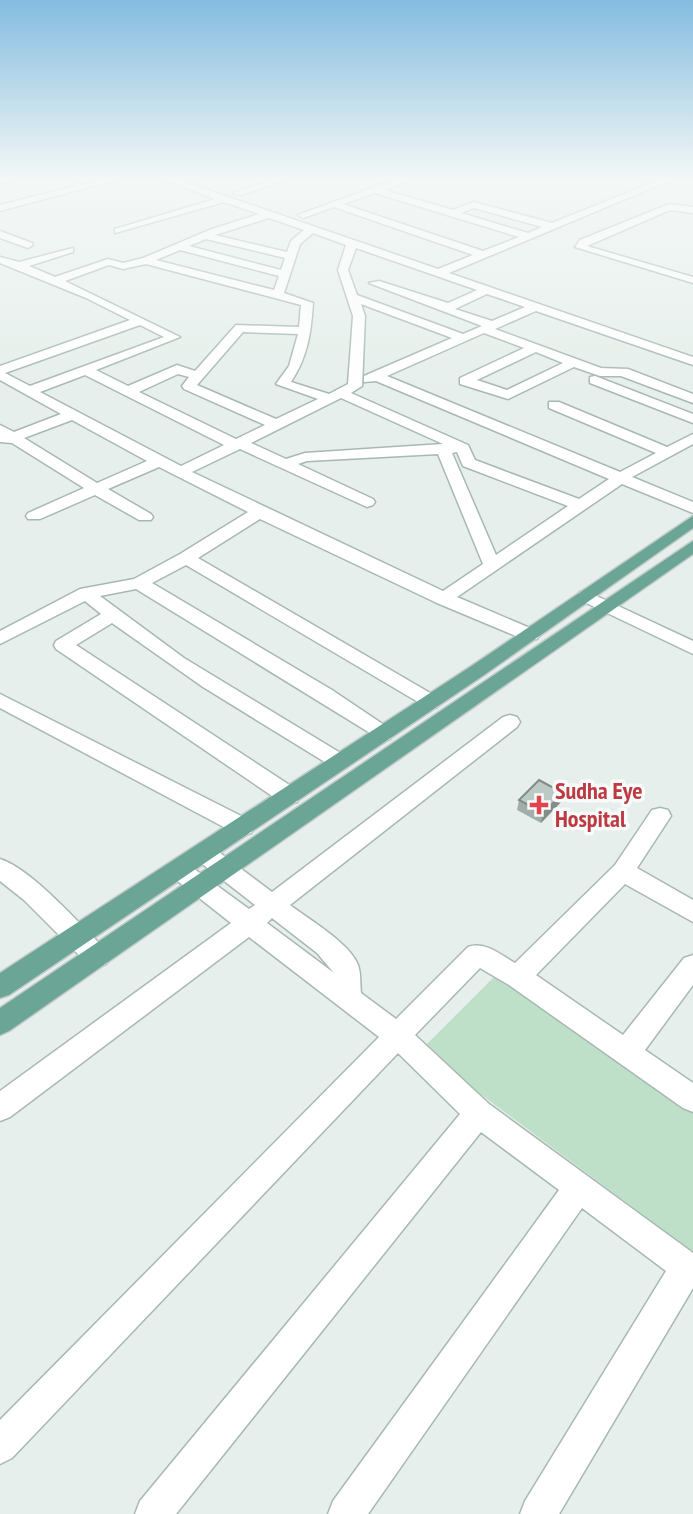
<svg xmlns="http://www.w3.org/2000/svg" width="693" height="1514" viewBox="0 0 693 1514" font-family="'PT Sans Narrow',sans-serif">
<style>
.green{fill:#bfe0c8}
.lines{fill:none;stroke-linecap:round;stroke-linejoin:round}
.minor-casing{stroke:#a8b8b2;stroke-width:3}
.major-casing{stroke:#c2cac8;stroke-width:3}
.minor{fill:#fff;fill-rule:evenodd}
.major{fill:#6aa596;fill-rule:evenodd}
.wall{fill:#a1aea9}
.shaded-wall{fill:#838d89}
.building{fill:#bbcac4;stroke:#838d89;stroke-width:2}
.health-dot{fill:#e0444e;stroke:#f7fbf9;stroke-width:2.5}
.labels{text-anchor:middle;stroke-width:7;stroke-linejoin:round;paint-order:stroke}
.health-label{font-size:24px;font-weight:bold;fill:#be3a42;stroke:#f7fbf9;text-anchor:start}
</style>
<rect width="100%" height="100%" fill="#e6efeb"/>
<path class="green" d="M496 975 693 1108V1252L421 1050Z"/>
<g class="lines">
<g class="minor-casing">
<g id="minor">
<path d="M7 177H21L0 185V179Z"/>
<path d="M111 177H126L0 211V205Z"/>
<path d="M157 177H170L438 269 473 255 334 207 303 218 298 215 402 177 407 180 405 182 384 190 453 210 474 202 552 223 666 177H678L449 273 693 357V365L536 311 495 329 601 368 628 369 693 394V403L621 376H600L574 367 508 399 460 384V378L524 348 484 333 387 376 620 472 656 453 549 408V402H559L667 447 693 434V444L632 477 693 502V513L622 484 457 597 537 631 539 635 537 639H523L437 603 260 519 198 558 437 697 440 702 437 707 430 709 186 565 152 583 332 690 390 729 393 734 390 739 383 741 136 589 100 596 184 658 347 757 351 762 347 767 340 769 333 767 203 687 112 623 76 645 297 790 300 796 297 802 289 804 281 802 56 649 54 645 56 641 101 614 85 601 0 644V631L80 589 134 579 180 554 248 512 159 467 108 489 151 514 153 517 151 520H139L95 495 40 519H28L26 516 28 513 84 488 12 443 0 442V425L14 432 61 414 0 380V366L130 320 86 298 0 263V257L19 262 73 248V252L29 266 55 277 108 259 123 263 143 258 212 229 259 214 224 202 115 233V229L215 199ZM375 193 519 237 483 251 343 204ZM474 208 542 227 528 233 461 213ZM269 218 304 230 291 241 287 252 215 235ZM313 233 346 245 338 270 353 316 348 384 329 394 291 382C308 356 311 333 313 303L284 293 300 244ZM206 239 285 258 281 270 189 246ZM356 248 477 290 448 303 379 281 369 283 482 326 463 334 357 295 348 270ZM180 250 279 276 274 290 156 260ZM146 264 301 305 299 327 236 325 195 371 177 365 128 386 96 370 180 337 65 281 109 265 123 269ZM487 294 525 307 492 321 455 309ZM361 304 452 338 364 376V382L376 381 609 479 579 499 475 460 468 445 351 393 362 386 365 316ZM140 325 164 337 30 386 5 373ZM243 332 298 334 289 366 276 384 318 399 276 419 197 385ZM536 352 563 363 507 390 477 380ZM178 374 189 377 182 386 184 389 265 425 236 439 139 392ZM85 375 224 445 181 466 40 392ZM341 398 443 444 305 453 286 459 251 443ZM72 420 147 461 97 483 24 438ZM240 449 367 507 373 505 375 502 373 499 298 464 307 461 438 454 483 564 443 591 192 472ZM457 452 463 466 568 506 496 555 452 453Z"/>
<path d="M281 177H295L241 195 233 193Z"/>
<path d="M669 204 693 207V213L670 210 587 246 693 277V283L575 247 580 240Z"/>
<path d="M0 231 32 243 33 245 28 248 0 238Z"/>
<path d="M595 376 693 414V423L590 383V377Z"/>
<path d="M586 591 693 641V654L580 600 577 596 580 592Z"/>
<path d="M0 694 251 821 254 827 251 833 243 835 235 833 0 708Z"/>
<path d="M510 715 517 717 520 722 517 727 290 905C308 919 350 943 358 965 361 973 360 984 361 993L396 1019 468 947C485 941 501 955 515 963L615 865 652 810 660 808 668 810 671 816 637 868 693 900V922L625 884 536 975 623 1035 684 958 693 955V985L645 1050 693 1083V1112L683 1108 509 985 480 968 415 1035 489 1104 693 1253V1288L559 1514H520L525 1501 666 1271 582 1208 368 1514H328L333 1501 559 1190 481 1132 176 1514H135L140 1501 460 1114 398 1053 12 1458 0 1464V1420L379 1037 249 937 10 1117 0 1121V1091L231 923 170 875 166 869 170 863 178 860 186 863 249 909 255 905 196 859 193 853 196 847 204 844 212 847 272 892 503 717ZM272 918 317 953 334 973 267 923Z"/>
<path d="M0 859C32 869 80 925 106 950L110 957 106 964 97 967 88 964 24 900 0 881Z"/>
</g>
</g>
<g class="major-casing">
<g id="major">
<path d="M693 516V528L484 675 9 995 0 998V973L470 667Z"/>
<path d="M693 541V554L9 1031 0 1035V1008Z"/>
</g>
</g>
<use href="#minor" class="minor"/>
<use href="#major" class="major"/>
</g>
<path class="wall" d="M563 793 561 802 541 823 517 810 519 800Z"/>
<path class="shaded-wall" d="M563 793 561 802 541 823 543 813Z"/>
<path class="building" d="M539 780 563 793 543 813 519 800Z"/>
<linearGradient id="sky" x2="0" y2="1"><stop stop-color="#84bce0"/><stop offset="0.46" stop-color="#f4f8f6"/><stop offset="1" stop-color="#f4f8f6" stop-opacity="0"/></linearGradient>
<rect width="693" height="389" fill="url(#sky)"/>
<path class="health-dot" d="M535.5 794.5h7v7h7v7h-7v7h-7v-7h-7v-7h7z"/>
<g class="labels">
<g class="health-label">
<text x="555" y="799">Sudha Eye<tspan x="555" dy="28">Hospital</tspan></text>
</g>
</g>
</svg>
